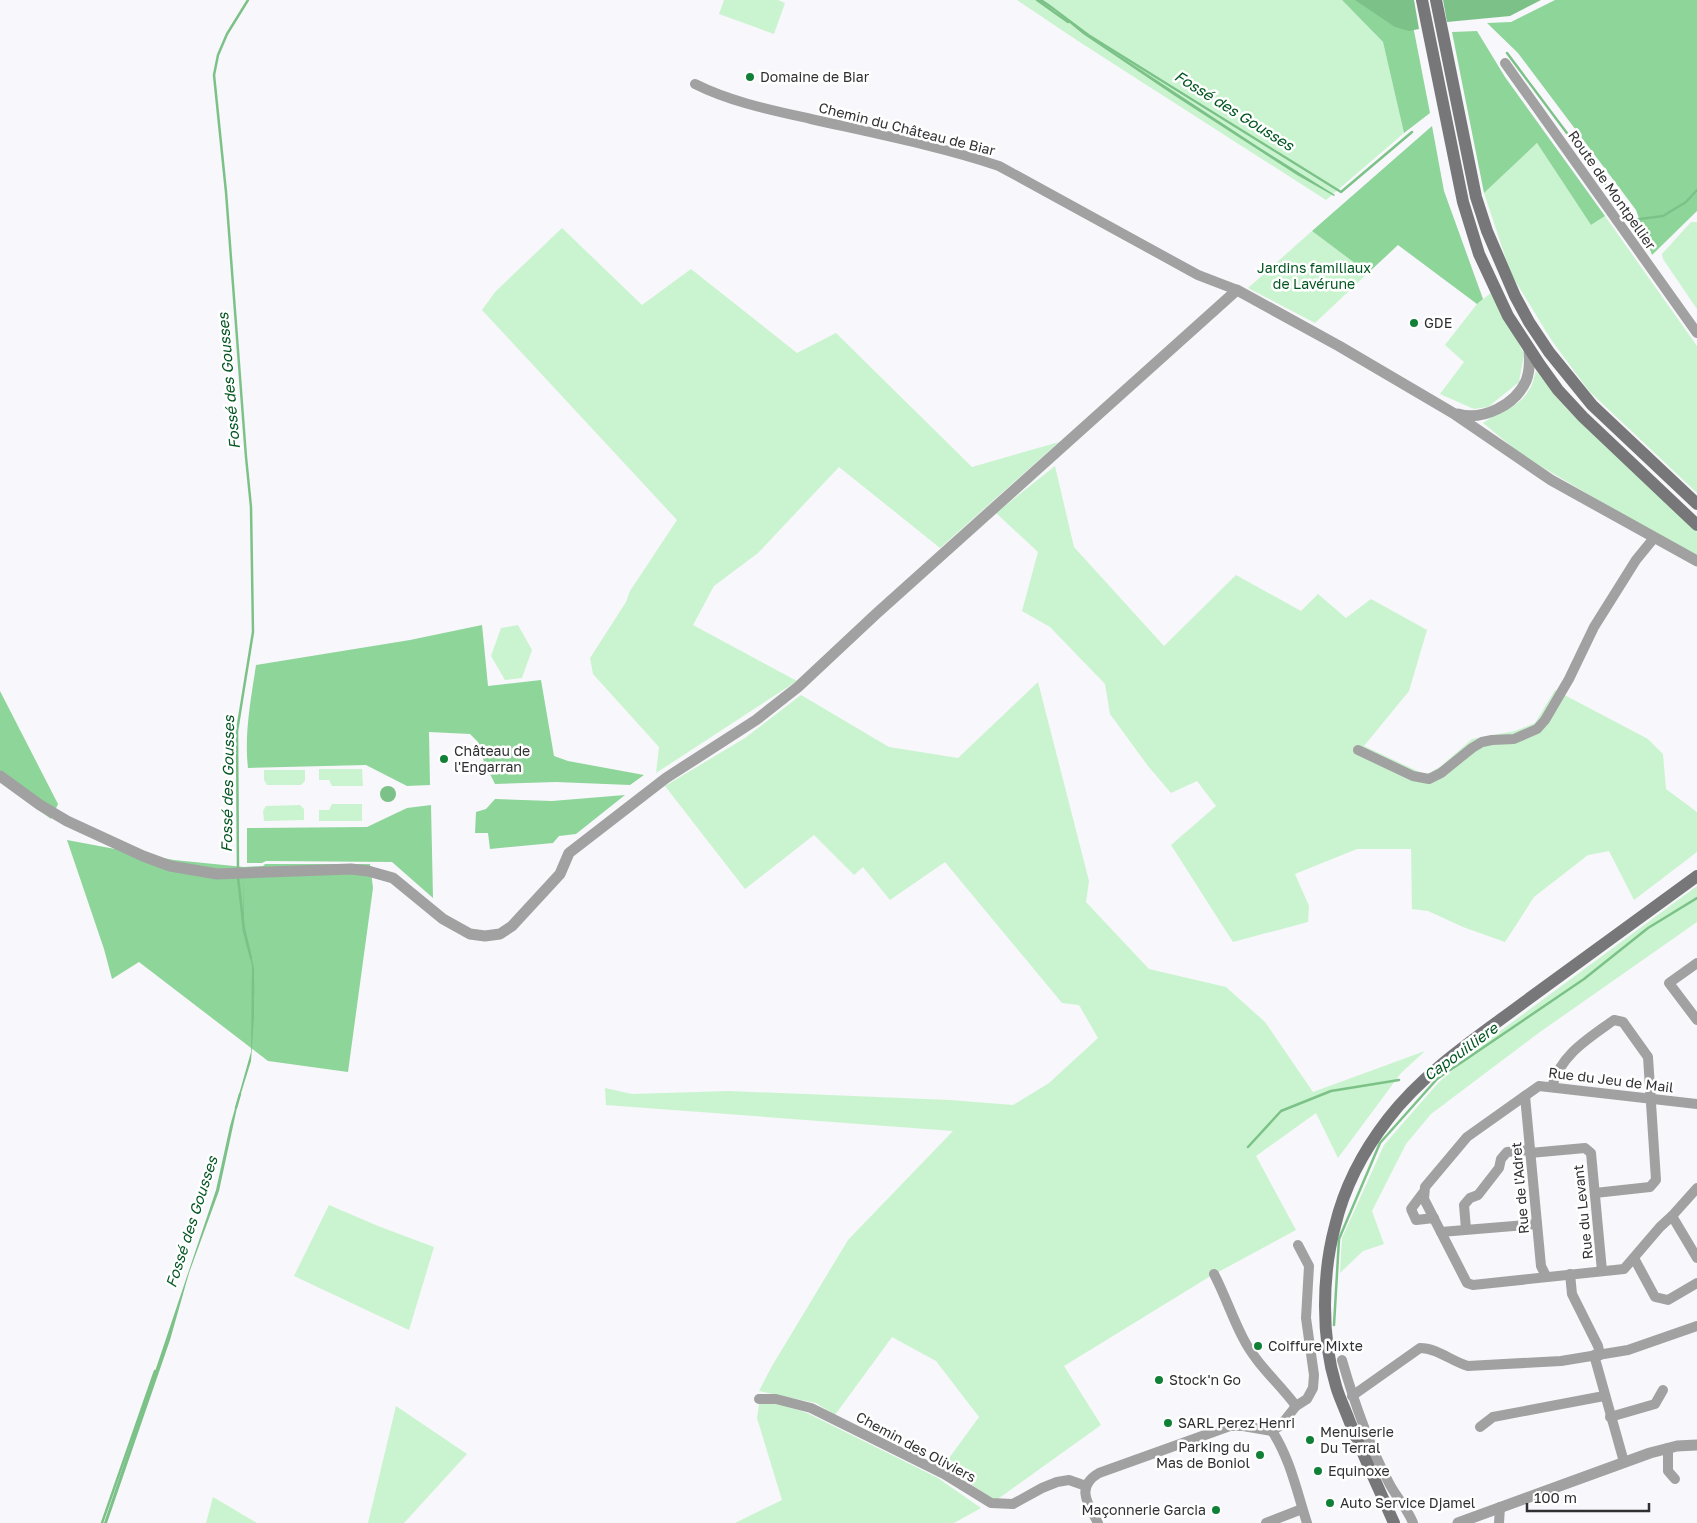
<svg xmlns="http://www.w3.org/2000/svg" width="1697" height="1523" viewBox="0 0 1697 1523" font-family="'Golos Text',sans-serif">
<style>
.green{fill:#caf4cf}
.forest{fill:#8ed59a}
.water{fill:#7cc288}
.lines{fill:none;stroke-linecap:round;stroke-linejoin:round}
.stream{stroke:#7cc288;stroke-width:2.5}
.minor{stroke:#a1a1a2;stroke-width:10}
.tertiary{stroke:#a1a1a2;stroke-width:11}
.secondary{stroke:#777779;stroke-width:12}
.poi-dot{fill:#118037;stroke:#fff;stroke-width:2}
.labels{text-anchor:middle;stroke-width:5;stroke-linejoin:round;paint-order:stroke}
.poi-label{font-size:14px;fill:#302f31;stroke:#fff;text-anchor:start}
.street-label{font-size:14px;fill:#302f31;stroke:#fff}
.park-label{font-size:14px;fill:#035621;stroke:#fff}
.water-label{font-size:15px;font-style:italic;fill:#035621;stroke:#fff}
</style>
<rect width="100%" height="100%" fill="#f8f7fb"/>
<g class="green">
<path d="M724 0H778L785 3 774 34 719 14Z"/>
<path d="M1017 0H1342L1383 42 1404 133 1326 200 1078 41Z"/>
<path d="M1537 143 1591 225 1605 216 1697 346V493L1589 391 1552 341 1511 274 1484 193Z"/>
<path d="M1691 222H1697V309L1663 259 1662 254Z"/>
<path d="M562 228 642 305 691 269 797 353 836 333 972 467 1059 442 940 548 839 467 758 553 714 586 693 625 797 681 656 773 659 747 593 674 590 658 626 602 630 591 677 520 482 310 495 292Z"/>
<path d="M1312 231 1368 273 1315 323 1248 288Z"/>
<path d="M1492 292 1524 354 1519 382 1488 407 1474 409 1440 394 1464 362 1445 345 1477 304Z"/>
<path d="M1536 371 1566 408 1697 532V555L1652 532 1522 455 1483 423C1498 412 1520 407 1529 390 1533 385 1534 377 1536 371Z"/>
<path d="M1055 466 1074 547 1164 646 1236 575 1301 611 1318 594 1346 618 1371 599 1427 630 1409 691 1364 746 1426 775 1441 766 1472 739 1515 731 1535 723 1555 690 1648 739 1663 754 1666 789 1697 812V852L1634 900 1609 851 1588 855 1534 897 1505 942 1463 927 1428 911 1412 909 1411 849H1357L1295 874 1309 906 1308 922 1233 942 1171 845 1216 806 1197 781 1171 793 1148 766 1110 714 1105 684 1050 627 1022 611 1038 552 996 513Z"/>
<path d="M518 625 532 650 522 678 505 680 491 656 501 628Z"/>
<path d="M1038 682 1089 881 1086 902 1149 969 1226 987 1265 1022 1313 1092 1425 1051 1401 1073 1338 1158 1316 1113 1256 1156 1296 1230 1209 1277 1064 1366 1101 1425 995 1501 944 1465 979 1417 936 1361 892 1337 835 1415 816 1403 759 1391 772 1366 848 1240 953 1131 606 1105 605 1088 632 1094 729 1091 950 1100 1013 1105 1049 1083 1098 1038 1079 1005 1062 1003 945 862 890 900 863 867 854 875 814 835 745 889 665 786 745 738 801 695 889 747 958 758Z"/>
<path d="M319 769H362L363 786H332L329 780H319Z"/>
<path d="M264 770H305V781L301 785H267L264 780Z"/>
<path d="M332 804H362V821H319V810H329Z"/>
<path d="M300 805 304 809V820L264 821 263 811 266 806Z"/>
<path d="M1697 886V922L1540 1032 1431 1114 1406 1144 1372 1211 1384 1244 1363 1251 1340 1273 1342 1238 1384 1145 1438 1083 1488 1040Z"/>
<path d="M329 1205 378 1226 434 1247 409 1330 294 1276Z"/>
<path d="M779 1403 807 1413 938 1478 981 1508 954 1523H735L782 1500 757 1418 759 1404Z"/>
<path d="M396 1406 467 1454 404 1523H368Z"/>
<path d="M213 1497 257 1523H206Z"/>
</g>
<g class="forest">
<path d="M1342 0H1408L1430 113 1404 133 1383 42Z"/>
<path d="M1555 0H1697V211L1652 255 1636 210 1518 53 1487 23 1511 22Z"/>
<path d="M1477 31 1505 77 1605 216 1591 225 1537 143 1484 193 1452 32Z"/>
<path d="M1432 126 1444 191 1483 299 1477 304 1398 245 1368 273 1312 231Z"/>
<path d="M482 625 488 686 541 680 554 756 568 761 644 775 630 785 556 782 495 784 484 762 478 742 470 734 429 732 430 785 407 786 366 765 248 768C244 734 251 699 256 665L410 640Z"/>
<path d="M0 691 58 804 51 819 0 782Z"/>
<path d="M625 795 576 834 559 836 553 843 490 849 488 833H475L476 812 486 809 495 799 552 801Z"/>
<path d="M431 805 433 898 392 862 266 861 262 863H247V828L367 827 407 808Z"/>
<path d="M67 840 174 860 244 867 263 866 265 864H370L373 888 348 1072 268 1061 139 962 112 979 104 949Z"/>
</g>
<g class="water">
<path d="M1038 0H1043L1049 4 1089 34 1088 35 1257 146 1335 195 1334 196 1297 175 1175 96 1083 34 1055 11Z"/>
<path d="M1355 0H1414L1419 29 1409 31 1395 27Z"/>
<path d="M1443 0H1541L1510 16 1447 22Z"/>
<circle cx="388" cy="794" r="8"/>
<path d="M243 877 244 923 254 968V1017L251 1061 238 1103 219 1191 189 1273 170 1340 107 1523H104L216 1190 230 1126 251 1052 252 966 243 925Z"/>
</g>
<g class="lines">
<g class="stream">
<path d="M1037 0 1068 22"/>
<path d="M1085 33 1341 192 1412 132"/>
<path d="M1507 53 1632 220 1663 216 1686 202 1697 190"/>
<path d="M238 869 237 731 253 632 251 507 246 457 226 192 214 75 218 55 227 34 248 0"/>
<path d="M238 877 244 931 251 958"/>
<path d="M253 995V981"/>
<path d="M236 1108 240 1094"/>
<path d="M1248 1147 1281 1111 1331 1091 1399 1080"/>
<path d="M1334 1325 1339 1239 1380 1143 1437 1079 1584 979 1648 928 1697 898"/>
<path d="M102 1523 155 1371"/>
</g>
<g class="minor">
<path d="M1505 63 1697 333"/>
<path d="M695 84C731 102 771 110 811 119 873 133 939 146 999 166L1198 275 1237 290"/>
<path d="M1358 750 1413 776 1429 779 1441 773 1472 748 1482 742 1492 740 1514 739 1537 729 1545 720 1569 679 1594 627 1636 560 1654 538"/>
<path d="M1697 963 1669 983 1697 1020"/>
<path d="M1552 1087C1560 1055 1589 1038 1614 1020L1623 1022 1648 1057 1656 1180 1650 1187 1595 1193"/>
<path d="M1525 1096 1541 1266 1546 1276"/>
<path d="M1697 1104 1539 1086 1467 1137 1425 1187 1424 1199 1467 1283 1473 1285 1624 1269 1660 1227 1672 1216 1697 1188"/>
<path d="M1530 1153 1585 1148 1591 1153 1602 1271"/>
<path d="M1423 1193 1411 1209 1416 1220 1434 1218"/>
<path d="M1672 1216 1697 1258"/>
<path d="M1466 1229 1464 1205 1470 1198 1478 1195 1499 1168 1501 1159 1507 1152 1530 1150"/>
<path d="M1441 1232 1537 1224"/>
<path d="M1634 1258 1655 1297 1668 1300 1697 1283"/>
<path d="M1214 1274C1225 1295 1232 1317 1243 1338 1256 1364 1279 1383 1296 1406"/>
<path d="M1570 1274 1572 1294 1598 1346 1600 1355"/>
<path d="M1594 1355 1624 1462"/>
<path d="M1342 1360C1354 1402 1369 1445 1389 1483 1396 1497 1408 1509 1413 1523"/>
<path d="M1352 1396 1420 1348C1437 1348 1451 1361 1468 1366L1561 1361 1628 1350 1697 1326"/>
<path d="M759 1399H776L811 1408 944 1474 991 1503 1013 1504 1042 1488 1057 1482 1069 1480 1086 1486"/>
<path d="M1610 1417 1655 1404 1663 1390"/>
<path d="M1480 1427 1493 1417 1604 1396"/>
<path d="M1272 1431 1281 1425 1296 1406 1307 1399 1313 1388 1314 1375 1306 1318 1309 1266 1298 1245"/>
<path d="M1272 1431C1290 1458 1297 1492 1307 1523"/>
<path d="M1668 1448V1471L1675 1479"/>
<path d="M1098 1523C1088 1504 1075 1487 1099 1473L1230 1426H1243L1272 1431"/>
<path d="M1266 1523 1302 1509"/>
<path d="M1499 1523 1500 1507"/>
</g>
<g class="tertiary">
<path d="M1458 414C1483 421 1515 405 1526 381 1530 371 1530 361 1529 350"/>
<path d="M0 776 40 805 67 821 143 856 170 866 217 874 351 869 368 871 393 878 443 919 470 934 485 936 500 934 512 926 560 874 569 853 666 778 756 720 798 687 876 614 1237 290 1339 346 1453 413 1551 480 1697 561"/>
<path d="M1458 1523 1650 1453 1677 1446 1697 1445"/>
</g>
<g class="secondary">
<path d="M1422 0 1463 202 1479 254 1508 316 1540 365 1558 390 1583 417 1697 525"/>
<path d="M1436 0 1476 197 1487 231 1515 296 1529 322 1549 352 1592 405 1697 504"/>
<path d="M1394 1523C1379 1489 1363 1455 1349 1420 1345 1409 1339 1397 1336 1386 1321 1337 1322 1275 1335 1226 1344 1188 1364 1150 1388 1119 1424 1072 1476 1038 1523 1003 1581 961 1639 918 1697 876"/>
</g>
</g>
<g class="poi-dot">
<circle cx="750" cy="77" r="5"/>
<circle cx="1414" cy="323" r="5"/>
<circle cx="444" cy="759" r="5"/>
<circle cx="1258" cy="1346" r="5"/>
<circle cx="1159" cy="1380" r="5"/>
<circle cx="1168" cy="1423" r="5"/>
<circle cx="1310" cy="1440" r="5"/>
<circle cx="1260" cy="1455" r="5"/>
<circle cx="1318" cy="1471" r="5"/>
<circle cx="1330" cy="1503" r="5"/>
<circle cx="1216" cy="1510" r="5"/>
</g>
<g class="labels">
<g class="poi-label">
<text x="760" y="82">Domaine de Biar</text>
<text x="1424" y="328">GDE</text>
<text x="454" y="756">Château de<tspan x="454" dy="16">l'Engarran</tspan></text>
<text x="1268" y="1351">Coiffure Mixte</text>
<text x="1169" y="1385">Stock'n Go</text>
<text x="1178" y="1428">SARL Perez Henri</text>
<text x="1320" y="1437">Menuiserie<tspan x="1320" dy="16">Du Terral</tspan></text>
<text x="1250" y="1452" text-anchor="end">Parking du<tspan x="1250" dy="16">Mas de Boniol</tspan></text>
<text x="1328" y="1476">Equinoxe</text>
<text x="1340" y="1508">Auto Service Djamel</text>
<text x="1206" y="1515" text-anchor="end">Maçonnerie Garcia</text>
</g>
<g class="street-label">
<text transform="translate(907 129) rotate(14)" y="5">Chemin du Château de Biar</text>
<text transform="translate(1612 190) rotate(55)" y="5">Route de Montpellier</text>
<text transform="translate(1611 1080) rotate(7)" y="5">Rue du Jeu de Mail</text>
<text transform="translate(1520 1188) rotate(-95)" y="5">Rue de l'Adret</text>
<text transform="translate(1583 1212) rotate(-96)" y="5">Rue du Levant</text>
<text transform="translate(916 1447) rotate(28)" y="5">Chemin des Oliviers</text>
</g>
<g class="park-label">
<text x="1314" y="273">Jardins familiaux<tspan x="1314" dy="16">de Lavérune</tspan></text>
</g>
<g class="water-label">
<text transform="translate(1234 111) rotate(32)" y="5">Fossé des Gousses</text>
<text transform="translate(229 381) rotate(-95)" y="5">Fossé des Gousses</text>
<text transform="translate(228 784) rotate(-89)" y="5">Fossé des Gousses</text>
<text transform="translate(1461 1052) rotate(-36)" y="5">Capouilliere</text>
<text transform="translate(192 1222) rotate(-72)" y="5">Fossé des Gousses</text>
</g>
</g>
<path d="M1527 1503v8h122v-8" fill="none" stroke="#302f31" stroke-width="2.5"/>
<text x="1534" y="1503" font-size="15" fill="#302f31" stroke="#ffffff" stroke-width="4" paint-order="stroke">100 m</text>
</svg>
